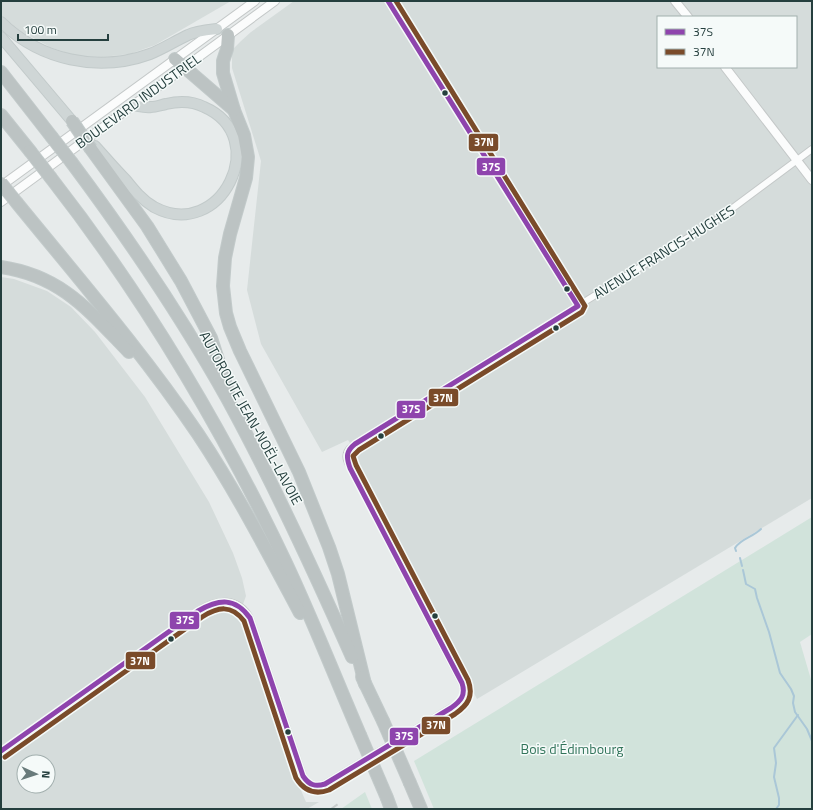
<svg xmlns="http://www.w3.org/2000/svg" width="813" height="810" viewBox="0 0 813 810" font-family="'Titillium Web',sans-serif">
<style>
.built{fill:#d5dcdb;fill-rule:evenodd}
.green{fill:#d1e3db}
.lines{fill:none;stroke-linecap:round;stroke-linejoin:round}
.stream{stroke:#aac7d7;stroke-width:2}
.minor-casing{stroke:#c4c8c8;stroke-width:8}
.tertiary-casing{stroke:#c4c8c8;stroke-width:10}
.primary-casing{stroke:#c2caca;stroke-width:12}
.motorway-casing{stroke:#c2caca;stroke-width:14}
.minor{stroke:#fbfcfc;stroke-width:6}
.tertiary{stroke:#fbfcfc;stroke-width:8}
.primary{stroke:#cfd6d6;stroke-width:10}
.motorway{stroke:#bcc3c3;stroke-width:12}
.rail{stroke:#c8cccc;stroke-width:2;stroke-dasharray:8 4;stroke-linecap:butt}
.motorway-bridge-casing{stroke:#c2caca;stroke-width:14;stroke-linecap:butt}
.motorway-bridge{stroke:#bcc3c3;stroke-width:12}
.bus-1-casing{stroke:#f5faf9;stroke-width:8}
.bus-2-casing{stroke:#f5faf9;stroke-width:8}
.bus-1{stroke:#8e44ad;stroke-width:5}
.bus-2{stroke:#7a4b2a;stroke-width:5}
.bus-dot{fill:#253f3e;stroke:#f5faf9;stroke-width:1.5}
.labels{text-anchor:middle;stroke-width:3;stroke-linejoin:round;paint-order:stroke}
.street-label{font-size:14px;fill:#253f3e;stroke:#f5faf9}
.park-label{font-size:14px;fill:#31745a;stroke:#f5faf9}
.line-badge{stroke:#f5faf9;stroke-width:1.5}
.badge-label{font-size:11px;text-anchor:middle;font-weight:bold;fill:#fff}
</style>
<rect width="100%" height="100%" fill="#e7ebeb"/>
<g class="built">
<path d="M1 1H231L155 45 130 54 102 57 76 56 50 47 22 32 1 15Z"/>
<path d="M294 1H812V498L477 699 355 459 356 452 348 440 322 452 261 344 247 290 261 161 232 68V50L241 41 251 32ZM658 17H796V67H658Z"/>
<path d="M1 277 14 279 47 291 71 307 95 332 145 397 209 502 233 553 242 578 246 596 238 618 250 642 297 781 306 802H319L307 809H1ZM24 762H48V786H24Z"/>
</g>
<g class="green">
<path d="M812 517V634L800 642 812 683V809H434L414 761Z"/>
<path d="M365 792 372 809H341Z"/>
</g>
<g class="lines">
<g class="stream">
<path d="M736 551 735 548C740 539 753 537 761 529"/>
<path d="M740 558 742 566"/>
<path d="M743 570 746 584 755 589 757 598 769 632 780 673 791 689 794 696 793 703 795 712 807 729 812 741"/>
<path d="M776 809 779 805V798L774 777 776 763 774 748 798 715"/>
</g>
<g class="minor-casing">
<g id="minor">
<path d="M388 1 408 32 578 306"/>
<path d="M1 751 198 611C217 598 238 597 250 618L303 776C308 785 315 788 325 784L459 703C465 697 465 691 462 683L348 463C344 454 348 449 355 444L718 219 812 149"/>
</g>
</g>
<g class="tertiary-casing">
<g id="tertiary">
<path d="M675 1 688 17"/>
<path d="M725 67 812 180"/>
<path d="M1 186 255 1"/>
<path d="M1 202 275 1"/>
</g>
</g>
<g class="primary-casing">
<g id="primary">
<path d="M1 22C40 60 98 73 150 54 163 49 175 41 188 35 196 31 208 30 217 29"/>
<path d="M1 37 72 121"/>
<path d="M95 146C105 157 115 169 126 180 134 190 142 200 154 207 221 243 273 137 204 107 192 101 179 101 166 104 161 105 156 107 151 107 145 108 139 106 133 105"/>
</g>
</g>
<g class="motorway-casing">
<g id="motorway">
<path d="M228 35 227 49 223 61V73L234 110 244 135 248 157 246 178 230 234 225 258 223 286 226 313 230 327 240 351 299 472 329 547 338 574 365 684"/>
<path d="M175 59 234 110"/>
<path d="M1 72 51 136"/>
<path d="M1 115 30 151"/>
<path d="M91 149 147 226 181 281 211 338 228 391"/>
<path d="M72 163C128 238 181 316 227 398 273 482 313 569 352 657"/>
<path d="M51 178C143 296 221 426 285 561 312 618 335 677 360 735"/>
<path d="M17 203C79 279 143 353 198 434 236 491 268 553 300 613"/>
<path d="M1 267C62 276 89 311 129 352"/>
<path d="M362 677 383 721"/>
<path d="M410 783 421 809"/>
<path d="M387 798 391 809"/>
</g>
</g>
<use href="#minor" class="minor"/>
<use href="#tertiary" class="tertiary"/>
<use href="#primary" class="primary"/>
<use href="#motorway" class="motorway"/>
<path class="rail" d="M331 809 338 804"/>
<g class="motorway-bridge-casing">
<g id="motorway-bridge">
<path d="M72 121 91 149"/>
<path d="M51 136 72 163"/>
<path d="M30 151 51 178"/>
<path d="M1 183 17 203"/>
<path d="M383 721 410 783"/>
<path d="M360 735 387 798"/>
</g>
</g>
<use href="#motorway-bridge" class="motorway-bridge"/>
<g class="bus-1-casing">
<path id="bus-1" d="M1 751 198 611C219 599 235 597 250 618L303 776C309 785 315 787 325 784L451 708C461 701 466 695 462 683L350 468C346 457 346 451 355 444L578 306 388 1"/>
</g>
<g class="bus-2-casing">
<path id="bus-2" d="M5 757 202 617C218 607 231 604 244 621L296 778C304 791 315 795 329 790L455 714C468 705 474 696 468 680L356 465 353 456 359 450 582 312 585 306 396 1"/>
</g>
<use href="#bus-1" class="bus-1"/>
<use href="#bus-2" class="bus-2"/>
</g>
<g class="bus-dot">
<circle cx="445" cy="93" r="3.5"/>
<circle cx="567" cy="289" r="3.5"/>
<circle cx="556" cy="328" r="3.5"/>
<circle cx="381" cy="436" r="3.5"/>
<circle cx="435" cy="616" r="3.5"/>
<circle cx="171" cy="639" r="3.5"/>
<circle cx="288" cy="732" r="3.5"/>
</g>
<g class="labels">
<g class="street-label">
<text transform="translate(138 101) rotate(-36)" y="5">BOULEVARD INDUSTRIEL</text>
<text transform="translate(664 252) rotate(-32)" y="5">AVENUE FRANCIS-HUGHES</text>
<text transform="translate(251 418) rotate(61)" y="5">AUTOROUTE JEAN-NOËL-LAVOIE</text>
</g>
<g class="park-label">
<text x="572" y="754">Bois d'Édimbourg</text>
</g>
</g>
<g class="line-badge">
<rect x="468" y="133" width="31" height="19" rx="4" fill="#7a4b2a"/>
<rect x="476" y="157" width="30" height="19" rx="4" fill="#8e44ad"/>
<rect x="428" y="388" width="31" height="19" rx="4" fill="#7a4b2a"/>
<rect x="396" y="400" width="30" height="19" rx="4" fill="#8e44ad"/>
<rect x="169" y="611" width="31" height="19" rx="4" fill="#8e44ad"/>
<rect x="125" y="651" width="31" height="19" rx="4" fill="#7a4b2a"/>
<rect x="421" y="716" width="30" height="19" rx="4" fill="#7a4b2a"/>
<rect x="389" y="727" width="30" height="19" rx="4" fill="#8e44ad"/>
</g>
<g class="badge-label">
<text x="484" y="146">37N</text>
<text x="491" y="171">37S</text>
<text x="443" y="402">37N</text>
<text x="411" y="413">37S</text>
<text x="185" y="624">37S</text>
<text x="140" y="665">37N</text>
<text x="436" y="729">37N</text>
<text x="404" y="740">37S</text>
</g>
<rect width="813" height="810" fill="none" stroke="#253f3e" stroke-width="4"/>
<rect x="657" y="16" width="140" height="52" fill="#f5faf9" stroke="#a2afae"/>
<rect x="665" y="29" width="20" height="6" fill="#8e44ad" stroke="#a2afae"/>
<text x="693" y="36" font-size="12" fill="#253f3e">37S</text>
<rect x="665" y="49" width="20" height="6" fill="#7a4b2a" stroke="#a2afae"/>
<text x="693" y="56" font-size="12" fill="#253f3e">37N</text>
<g transform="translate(36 774) rotate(93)"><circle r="19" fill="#f5faf9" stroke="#a2afae"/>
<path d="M0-3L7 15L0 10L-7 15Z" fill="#697b7b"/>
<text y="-6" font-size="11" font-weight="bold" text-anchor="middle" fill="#253f3e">N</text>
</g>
<path d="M18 34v6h90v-6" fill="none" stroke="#253f3e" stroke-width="2"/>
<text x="24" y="34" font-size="12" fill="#253f3e" stroke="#f5faf9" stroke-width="3" paint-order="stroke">100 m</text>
</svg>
